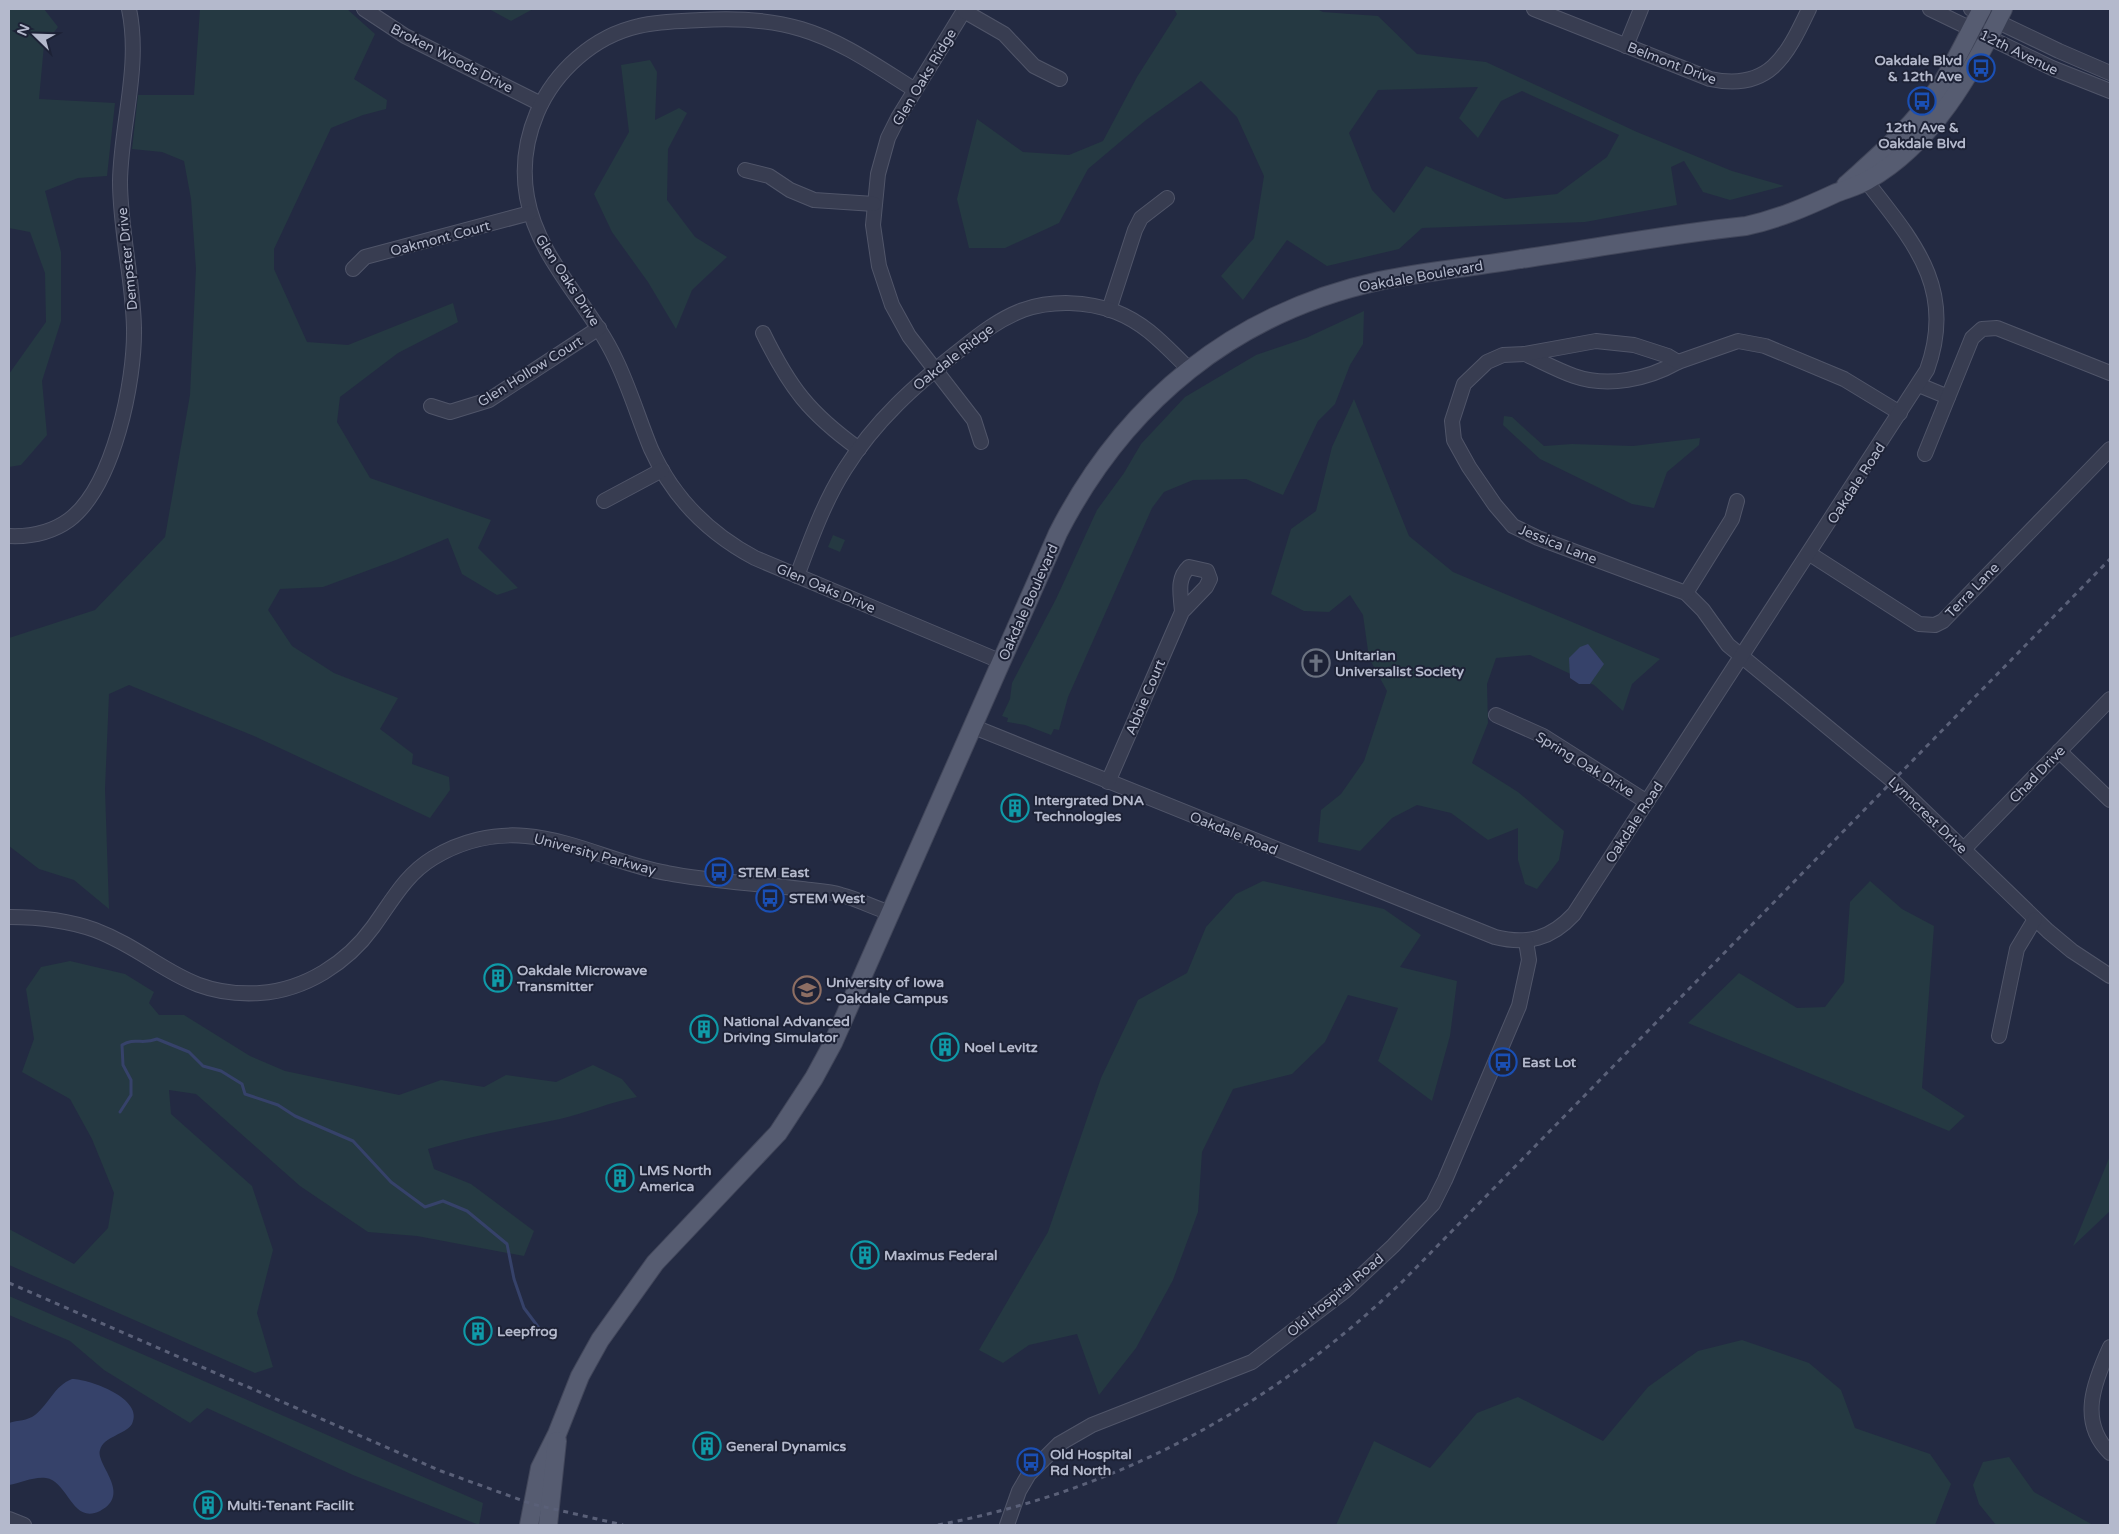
<svg xmlns="http://www.w3.org/2000/svg" width="2119" height="1534" viewBox="0 0 2119 1534" font-family="'Varela Round',sans-serif">
<style>
.green{fill:#253942;fill-rule:evenodd}
.water{fill:#36426a}
.lines{fill:none;stroke-linecap:round;stroke-linejoin:round}
.stream{stroke:#36426a;stroke-width:3}
.minor-casing{stroke:#505569;stroke-width:16}
.major-casing{stroke:#41465a;stroke-width:20}
.minor{stroke:#383d51;stroke-width:14}
.major{stroke:#565c71;stroke-width:18}
.rail{stroke:#5a6078;stroke-width:3;stroke-dasharray:5 5;stroke-linecap:butt}
.labels{text-anchor:middle;stroke-width:4;stroke-linejoin:round;paint-order:stroke}
.street-label{font-size:14px;fill:#b4b9cc;stroke:#1d2236}
.poi-label{font-size:14px;font-weight:bold;fill:#b4b9cc;stroke:#1d2236;text-anchor:start}
</style>
<rect width="100%" height="100%" fill="#232a42"/>
<g class="green">
<path d="M9 9H44L58 27 44 45 39 99 115 103 107 176 78 178 45 191 61 252V321L42 381 47 435 21 465 9 467V374L46 322 45 273 30 232 9 228Z"/>
<path d="M200 9H347L375 34 354 79 387 100 386 109 363 115 331 128 274 249V269L307 342 348 345 453 303 458 322 398 353 340 397 337 422 370 478 491 520 478 548 518 588 497 595 462 574 448 538 396 560 323 587 280 589 268 610 292 646 334 673 398 698 380 729 413 754 412 764 449 777 450 790 430 818 254 736 129 685 109 694 105 789 109 909 74 880 39 869 9 846V638L95 610 165 537 190 395 196 269 191 199 184 161 162 152 132 149 138 95H194Z"/>
<path d="M489 9H533L511 21Z"/>
<path d="M1174 9H1317L1323 12 1378 16 1417 54 1486 62 1637 132 1732 171 1784 186 1730 200 1703 192 1684 161 1671 167 1677 205 1585 222 1422 228 1399 249 1327 266 1287 240 1243 300 1221 276 1254 238 1264 176 1237 117 1201 81 1146 120 1088 169 1059 223 1005 248H969L957 199 977 119 1023 152 1069 155 1103 141 1137 77 1177 14ZM1478 87 1459 118 1478 138 1501 101 1522 91 1619 135 1607 157 1557 194 1505 199 1426 166 1394 213 1372 190 1349 133 1378 90Z"/>
<path d="M650 60 657 72 655 120 679 108 687 113 668 149 667 200 695 237 727 257 692 290 676 329 648 282 612 232 594 194 629 132 621 65Z"/>
<path d="M1364 311 1363 344 1350 365 1335 404 1318 421 1283 495 1246 479 1193 480 1164 492 1152 508 1068 697 1059 730 1054 729 1051 735 1025 725 1007 722 1008 718 1002 716 1010 699 1012 683 1056 599 1097 510 1124 473 1141 444 1185 397 1256 355 1306 338Z"/>
<path d="M1354 399 1409 536 1453 572 1660 659 1632 684 1623 711 1594 685 1530 655 1496 658 1487 684 1488 723 1472 763 1518 792 1564 831 1559 860 1537 889 1525 884 1518 860V828L1488 840 1451 813 1417 805 1392 818 1360 851 1318 842 1321 810 1341 794 1364 761 1387 691 1369 658 1363 615 1350 595 1329 612 1304 611 1271 594 1291 529 1316 511 1332 447Z"/>
<path d="M1504 416 1512 417 1544 446 1572 444 1633 446 1700 438 1699 445 1667 472 1654 508 1632 504 1540 459 1503 425Z"/>
<path d="M833 535 845 540 840 552 828 547Z"/>
<path d="M1263 881 1384 909 1421 935 1400 967 1457 981 1450 1036 1432 1101 1378 1061 1398 1008 1348 995 1325 1042 1292 1074 1233 1089 1202 1152 1198 1212 1173 1280 1136 1348 1099 1395 1077 1334 1029 1345 1003 1363 979 1350 1048 1232 1101 1078 1138 1000 1187 973 1206 927 1236 894Z"/>
<path d="M1870 881 1902 909 1934 926 1922 1088 1965 1116 1949 1131 1688 1023 1739 973 1797 1008 1825 1007 1844 982 1850 902Z"/>
<path d="M70 961 125 974 154 992 149 1003 159 1015H184L250 1056 285 1071 399 1095 441 1080 484 1087 506 1075 556 1082 593 1065 622 1079 637 1097C610 1102 586 1113 560 1119 516 1128 472 1136 428 1149L434 1169 471 1184 534 1231 524 1256 417 1236 368 1232 300 1186 196 1094 169 1090 171 1114 252 1186 273 1250 257 1313 273 1367 255 1373 9 1265V1229L74 1264 108 1228 114 1193 92 1139 70 1099 22 1072 34 1039 26 989 41 967Z"/>
<path d="M2110 1156V1211L2073 1246Z"/>
<path d="M9 1296 483 1503 479 1525 353 1475 207 1408 190 1423 104 1370 70 1341 9 1315Z"/>
<path d="M1742 1340 1809 1363 1841 1390 1855 1428 1930 1454 1951 1484 1935 1525H1336L1374 1441 1430 1468 1477 1413 1518 1397 1603 1441 1648 1387 1698 1351Z"/>
<path d="M2009 1457 2034 1492 2093 1525H1996L1979 1504 1973 1485 1983 1462Z"/>
</g>
<g class="water">
<path d="M1588 644 1604 664 1590 684H1579L1570 678 1569 658 1580 647Z"/>
<path d="M72 1379C90 1379 145 1399 132 1424 125 1435 104 1436 100 1450 95 1464 133 1494 100 1511 72 1525 68 1481 46 1478 35 1476 20 1483 9 1485V1423C18 1420 27 1421 35 1415 50 1403 54 1386 72 1379Z"/>
</g>
<g class="lines">
<path class="stream" d="M120 1112 131 1095V1080L123 1065 122 1045C135 1037 142 1045 157 1039L189 1052 203 1066 221 1071 242 1084 245 1094 278 1105 295 1116 353 1141 391 1182 425 1207 443 1201 467 1211 507 1244 514 1279 524 1308 545 1336"/>
<g class="minor-casing">
<g id="minor">
<path d="M364 9 405 36 541 104"/>
<path d="M965 9 898 118 888 138 878 174 873 225 879 266 892 305 909 336 974 420 981 442"/>
<path d="M1534 9 1710 79C1770 92 1787 55 1809 9"/>
<path d="M1930 9 2052 68 2110 91"/>
<path d="M1971 9 2059 51 2110 73"/>
<path d="M964 11 1004 34 1034 66 1060 79"/>
<path d="M1626 46 1641 9"/>
<path d="M915 90C878 67 842 41 801 29 768 19 735 18 701 20 680 21 659 21 639 26 594 36 555 71 537 113 526 139 522 169 527 197 538 260 590 304 616 360 630 389 639 420 651 449 673 498 708 533 755 558L1002 662"/>
<path d="M745 170 769 176 790 190 814 200 874 204"/>
<path d="M353 269 365 257 530 213"/>
<path d="M1109 310 1135 230 1141 218 1167 198"/>
<path d="M763 333C790 388 809 413 859 449"/>
<path d="M1525 354C1541 361 1557 370 1574 376 1608 388 1648 379 1678 362"/>
<path d="M1919 385 1948 397"/>
<path d="M431 406 450 412 489 400 599 328"/>
<path d="M1900 413 1844 379 1765 346 1738 341 1678 362 1668 356 1634 345 1596 341 1525 354 1503 355 1487 362 1464 384 1452 421 1454 440 1469 467 1495 505 1513 526 1538 538 1686 593 1703 610 1728 645 1893 781 2048 931 2072 951 2110 976"/>
<path d="M1925 454 1972 338 1982 329 1997 328 2110 373"/>
<path d="M604 501 662 470"/>
<path d="M9 536C31 537 51 533 69 520 114 486 135 381 134 328 133 278 120 231 120 181 121 124 141 66 129 9"/>
<path d="M1810 554 1919 624 1935 625 1943 621 2110 449"/>
<path d="M797 576C811 539 824 502 845 469 875 421 915 385 960 350 980 334 999 319 1023 310 1052 300 1087 301 1116 312 1147 324 1166 347 1189 369"/>
<path d="M1686 593 1732 519 1737 501"/>
<path d="M1496 715 1543 736 1647 802"/>
<path d="M974 727 1495 937C1527 945 1551 939 1574 914L1927 370C1958 285 1909 237 1860 173"/>
<path d="M2059 751 2110 800"/>
<path d="M1108 782 1182 612 1206 587 1210 579 1207 571 1189 567C1176 579 1181 595 1182 612"/>
<path d="M1964 849 2110 699"/>
<path d="M9 917C38 917 67 920 95 930 158 954 183 998 260 993 305 990 347 963 373 927 392 901 405 875 433 858 461 841 494 833 526 836 574 840 620 865 667 873 712 882 757 883 802 889 815 891 828 891 841 895 858 899 874 908 891 913"/>
<path d="M1999 1036 2017 949 2035 919"/>
<path d="M2110 1347C2094 1382 2078 1422 2110 1453"/>
<path d="M9 1519 24 1525"/>
<path d="M1007 1525 1019 1491 1029 1474 1059 1444 1092 1425 1252 1362 1345 1291 1393 1246 1433 1204 1445 1180 1519 1006 1529 960 1526 941"/>
</g>
</g>
<g class="major-casing">
<g id="major">
<path d="M1846 185C1878 156 1913 127 1937 90 1955 65 1967 36 1982 9"/>
<path d="M529 1525 540 1468 557 1434 580 1376 600 1340 655 1263 778 1133 814 1078 833 1043 1058 533C1125 402 1234 313 1379 281 1426 271 1474 267 1521 259 1596 248 1671 234 1746 226 1778 219 1806 207 1836 193 1846 189 1858 186 1868 180 1932 144 1972 73 2003 9"/>
<path d="M548 1525 557 1441"/>
</g>
</g>
<use href="#minor" class="minor"/>
<use href="#major" class="major"/>
<g class="rail">
<path d="M9 1283 441 1471 532 1504 623 1525"/>
<path d="M938 1525C1119 1490 1271 1408 1404 1280L2110 559"/>
</g>
</g>
<defs>
<g id="bus-ring" transform="scale(1.4375)"><circle r="9.5" fill="#1d2236" stroke="#1a4fb4" stroke-width="1.5"/><path d="M-5-6H5V4H4V6H2V4H-2V6H-4V4H-5ZM-3.5-4V0h7V-4ZM-3.5 1.2v1.5H-2V1.2ZM2 1.2v1.5H3.5V1.2Z" fill="#1a4fb4"/></g>
<g id="church-ring" transform="scale(1.4375)"><circle r="9.5" fill="#1d2236" stroke="#6b7280" stroke-width="1.5"/><path d="M-1.2-6h2.4v3.5h3.3v2.4h-3.3V6h-2.4V-.1h-3.3v-2.4h3.3Z" fill="#6b7280"/></g>
<g id="building-ring" transform="scale(1.4375)"><circle r="9.5" fill="#1d2236" stroke="#0f9aa8" stroke-width="1.5"/><path d="M-4-6H4V6H1V3H-1V6H-4ZM-2.5-4.3h1.7v1.8h-1.7ZM.8-4.3h1.7v1.8H.8ZM-2.5-1h1.7V.8h-1.7ZM.8-1h1.7V.8H.8Z" fill="#0f9aa8"/></g>
<g id="university-ring" transform="scale(1.4375)"><circle r="9.5" fill="#1d2236" stroke="#8d6e63" stroke-width="1.5"/><path d="M0-5L7-2L0 1L-7-2ZM-4 1L0 2.5L4 1V4Q0 6-4 4Z" fill="#8d6e63"/></g>
</defs>
<g fill-rule="evenodd">
<use href="#bus-ring" x="1981" y="68"/>
<use href="#bus-ring" x="1922" y="101"/>
<use href="#church-ring" x="1316" y="663"/>
<use href="#building-ring" x="1015" y="808"/>
<use href="#bus-ring" x="719" y="872"/>
<use href="#bus-ring" x="770" y="898"/>
<use href="#building-ring" x="498" y="978"/>
<use href="#university-ring" x="807" y="990"/>
<use href="#building-ring" x="704" y="1029"/>
<use href="#building-ring" x="945" y="1047"/>
<use href="#bus-ring" x="1503" y="1062"/>
<use href="#building-ring" x="620" y="1178"/>
<use href="#building-ring" x="865" y="1255"/>
<use href="#building-ring" x="478" y="1331"/>
<use href="#building-ring" x="707" y="1446"/>
<use href="#bus-ring" x="1031" y="1462"/>
<use href="#building-ring" x="208" y="1505"/>
</g>
<g class="labels">
<g class="street-label">
<text transform="translate(2019 52) rotate(26)" y="5">12th Avenue</text>
<text transform="translate(452 58) rotate(27)" y="5">Broken Woods Drive</text>
<text transform="translate(1672 63) rotate(21)" y="5">Belmont Drive</text>
<text transform="translate(924 77) rotate(-59)" y="5">Glen Oaks Ridge</text>
<text transform="translate(440 238) rotate(-15)" y="5">Oakmont Court</text>
<text transform="translate(127 259) rotate(-96)" y="5">Dempster Drive</text>
<text transform="translate(1421 276) rotate(-10)" y="5">Oakdale Boulevard</text>
<text transform="translate(568 280) rotate(57)" y="5">Glen Oaks Drive</text>
<text transform="translate(953 357) rotate(-38)" y="5">Oakdale Ridge</text>
<text transform="translate(530 371) rotate(-32)" y="5">Glen Hollow Court</text>
<text transform="translate(1856 483) rotate(-57)" y="5">Oakdale Road</text>
<text transform="translate(1558 544) rotate(22)" y="5">Jessica Lane</text>
<text transform="translate(826 588) rotate(23)" y="5">Glen Oaks Drive</text>
<text transform="translate(1972 590) rotate(-46)" y="5">Terra Lane</text>
<text transform="translate(1028 602) rotate(-66)" y="5">Oakdale Boulevard</text>
<text transform="translate(1145 697) rotate(-67)" y="5">Abbie Court</text>
<text transform="translate(1585 764) rotate(31)" y="5">Spring Oak Drive</text>
<text transform="translate(2037 774) rotate(-46)" y="5">Chad Drive</text>
<text transform="translate(1928 815) rotate(44)" y="5">Lynncrest Drive</text>
<text transform="translate(1634 822) rotate(-57)" y="5">Oakdale Road</text>
<text transform="translate(1234 833) rotate(22)" y="5">Oakdale Road</text>
<text transform="translate(595 854) rotate(15)" y="5">University Parkway</text>
<text transform="translate(1335 1295) rotate(-40)" y="5">Old Hospital Road</text>
</g>
<g class="poi-label">
<text x="1962" y="65" text-anchor="end">Oakdale Blvd<tspan x="1962" dy="16">&amp; 12th Ave</tspan></text>
<text x="1922" y="132" text-anchor="middle">12th Ave &amp;<tspan x="1922" dy="16">Oakdale Blvd</tspan></text>
<text x="1335" y="660">Unitarian<tspan x="1335" dy="16">Universalist Society</tspan></text>
<text x="1034" y="805">Intergrated DNA<tspan x="1034" dy="16">Technologies</tspan></text>
<text x="738" y="877">STEM East</text>
<text x="789" y="903">STEM West</text>
<text x="517" y="975">Oakdale Microwave<tspan x="517" dy="16">Transmitter</tspan></text>
<text x="826" y="987">University of Iowa<tspan x="826" dy="16">- Oakdale Campus</tspan></text>
<text x="723" y="1026">National Advanced<tspan x="723" dy="16">Driving Simulator</tspan></text>
<text x="964" y="1052">Noel Levitz</text>
<text x="1522" y="1067">East Lot</text>
<text x="639" y="1175">LMS North<tspan x="639" dy="16">America</tspan></text>
<text x="884" y="1260">Maximus Federal</text>
<text x="497" y="1336">Leepfrog</text>
<text x="726" y="1451">General Dynamics</text>
<text x="1050" y="1459">Old Hospital<tspan x="1050" dy="16">Rd North</tspan></text>
<text x="227" y="1510">Multi-Tenant Facilit</text>
</g>
</g>
<rect width="2119" height="1534" fill="none" stroke="#b4b9cc" stroke-width="20"/>
<g transform="translate(35 35) rotate(293)" stroke="#1d2236" stroke-width="4" paint-order="stroke">
<path d="M0-4L9 19L0 12L-9 19Z" fill="#b4b9cc"/>
<text y="-8" font-size="14" font-weight="bold" text-anchor="middle" fill="#b4b9cc">N</text>
</g>
</svg>
